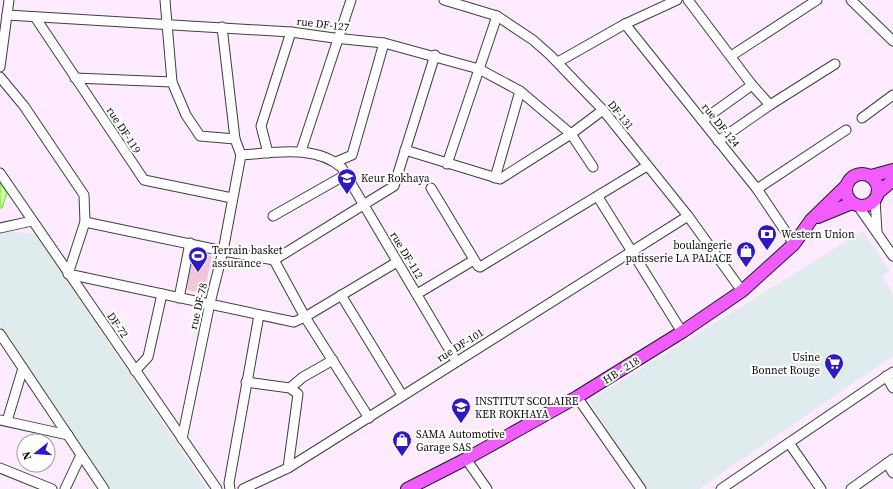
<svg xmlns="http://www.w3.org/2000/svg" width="893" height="489" viewBox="0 0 893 489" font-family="'Source Serif 4',serif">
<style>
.industrial{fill:#dfebec}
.pitch{fill:#f3c4db}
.water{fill:#d0fbab;stroke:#77d72d}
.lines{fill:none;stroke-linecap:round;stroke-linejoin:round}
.minor-casing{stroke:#3f3f3f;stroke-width:11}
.major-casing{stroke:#1d1d1d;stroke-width:14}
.minor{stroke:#fff;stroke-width:9}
.major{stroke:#f25bff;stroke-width:12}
.labels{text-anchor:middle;stroke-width:4;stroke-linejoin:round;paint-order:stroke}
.street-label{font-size:11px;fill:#0c0c0c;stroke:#fff}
.poi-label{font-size:11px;fill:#0c0c0c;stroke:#fff;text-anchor:start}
</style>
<rect width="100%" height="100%" fill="#feebff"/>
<g class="industrial">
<path d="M0 230 36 234 207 489H109L0 326Z"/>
<path d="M863 231 890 271 882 276 893 294V356L699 489H647L589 401Z"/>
</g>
<path class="pitch" d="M192 252 212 256 204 294 184 289Z"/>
<path class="water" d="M0 183 7 193 2 208H0Z"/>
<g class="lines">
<g class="minor-casing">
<g id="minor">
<path d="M165 0 172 82"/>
<path d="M444 0 497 16 533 40 550 55 603 110 688 216 742 291"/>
<path d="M688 0 752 85 770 105"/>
<path d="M851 0 893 41"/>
<path d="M7 15 291 32 334 38 384 43 479 69 520 91 571 134 593 167"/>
<path d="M35 17 144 180 232 198"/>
<path d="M625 24 757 189 794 244"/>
<path d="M222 27 235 139 241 155"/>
<path d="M731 56 817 0"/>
<path d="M558 62 625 24 677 0"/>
<path d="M0 67 9 0"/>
<path d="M0 77 24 106 84 195 85 222 68 274 294 322 305 317 397 262"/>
<path d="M75 78 172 82 186 115 200 136 235 139"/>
<path d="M862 118 893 95"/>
<path d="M703 120 752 85"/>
<path d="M718 141 770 105 835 64"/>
<path d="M405 150 500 179 571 134 603 110"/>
<path d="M301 151 351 0"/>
<path d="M268 153 261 126 291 32"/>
<path d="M241 155C273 153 316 144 342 168L456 361"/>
<path d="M336 162 352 155 384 43"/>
<path d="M447 164 497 16"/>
<path d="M0 173 217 489"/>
<path d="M495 178 520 91"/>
<path d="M431 188 478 266 480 267 647 166"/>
<path d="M757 189 846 130"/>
<path d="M598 197 682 332"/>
<path d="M875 199 877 232"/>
<path d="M858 206 893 256"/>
<path d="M273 216 347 174"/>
<path d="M85 222 223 251 274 260"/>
<path d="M0 228 32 221"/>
<path d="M274 260 394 186 435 55"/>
<path d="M274 260 305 317 369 418"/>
<path d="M417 294 474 260"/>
<path d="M341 295 402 395"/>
<path d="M179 298 190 243"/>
<path d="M0 334 104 489"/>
<path d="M135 371 148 357 162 294"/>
<path d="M886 376 893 388"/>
<path d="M246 382 290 388 298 394 288 468"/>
<path d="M290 388 303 377 333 360"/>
<path d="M577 397 641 489"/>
<path d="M0 420 68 435"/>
<path d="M7 421 23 368"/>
<path d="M182 439 210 303 223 251 241 155"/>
<path d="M789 443 821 489"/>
<path d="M466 459 487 489"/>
<path d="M887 463 893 473"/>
<path d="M0 468 52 489"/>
<path d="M65 489 81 455"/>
<path d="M230 489 229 483 259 315"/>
<path d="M243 489 288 468 320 448 688 216"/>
<path d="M721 489 893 372"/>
<path d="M851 489 893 459"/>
</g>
</g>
<g class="major-casing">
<g id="major">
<circle cx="862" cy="190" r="16"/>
<path d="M871 176 893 170"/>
<path d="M878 193 893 180"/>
<path d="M818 217 852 203"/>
<path d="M407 489 466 459 577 397 682 332 742 291 794 244 811 220 846 186"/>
</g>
</g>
<use href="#minor" class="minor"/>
<use href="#major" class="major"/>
</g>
<defs>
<g id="school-pin" transform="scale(1)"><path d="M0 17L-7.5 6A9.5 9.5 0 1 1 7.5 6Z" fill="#2e1ac5" stroke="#fff"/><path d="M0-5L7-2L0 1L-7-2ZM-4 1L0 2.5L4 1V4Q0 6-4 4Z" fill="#fff"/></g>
<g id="bank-pin" transform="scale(1)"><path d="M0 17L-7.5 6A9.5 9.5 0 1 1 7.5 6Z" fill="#2e1ac5" stroke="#fff"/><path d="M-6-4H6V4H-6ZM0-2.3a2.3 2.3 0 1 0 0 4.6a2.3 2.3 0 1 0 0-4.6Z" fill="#fff"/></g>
<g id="shop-pin" transform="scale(1)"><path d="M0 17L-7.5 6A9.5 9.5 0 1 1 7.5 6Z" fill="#2e1ac5" stroke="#fff"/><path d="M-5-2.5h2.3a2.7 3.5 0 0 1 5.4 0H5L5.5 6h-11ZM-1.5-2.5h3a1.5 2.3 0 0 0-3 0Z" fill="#fff"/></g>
<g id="stadium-pin" transform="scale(1)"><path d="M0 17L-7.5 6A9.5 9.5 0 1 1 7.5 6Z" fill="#2e1ac5" stroke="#fff"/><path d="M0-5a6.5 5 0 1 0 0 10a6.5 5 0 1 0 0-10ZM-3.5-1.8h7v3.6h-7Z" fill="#fff"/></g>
<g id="supermarket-pin" transform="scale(1)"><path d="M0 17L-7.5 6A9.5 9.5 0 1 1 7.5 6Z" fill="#2e1ac5" stroke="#fff"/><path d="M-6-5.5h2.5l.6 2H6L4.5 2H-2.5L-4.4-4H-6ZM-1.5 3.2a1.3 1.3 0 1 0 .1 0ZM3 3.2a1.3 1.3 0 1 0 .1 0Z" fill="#fff"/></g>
</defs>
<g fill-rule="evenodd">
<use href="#school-pin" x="347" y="178"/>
<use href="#bank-pin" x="767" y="234"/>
<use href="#shop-pin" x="746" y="251"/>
<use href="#stadium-pin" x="198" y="256"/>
<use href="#supermarket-pin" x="834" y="363"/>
<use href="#school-pin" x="461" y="407"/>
<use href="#shop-pin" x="402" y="440"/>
</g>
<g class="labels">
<g class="street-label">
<text transform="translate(323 24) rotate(7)" y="4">rue DF-127</text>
<text transform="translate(621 115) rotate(51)" y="4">DF-131</text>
<text transform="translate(721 125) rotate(51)" y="4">rue DF-124</text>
<text transform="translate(124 130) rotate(57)" y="4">rue DF-119</text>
<text transform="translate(407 255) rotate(59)" y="4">rue DF-112</text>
<text transform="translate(198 306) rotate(-77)" y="4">rue DF-78</text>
<text transform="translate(118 325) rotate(55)" y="4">DF-72</text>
<text transform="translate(460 345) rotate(-32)" y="4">rue DF-101</text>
<text transform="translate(621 370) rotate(-32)" y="4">HB - 218</text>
</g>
<g class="poi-label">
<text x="361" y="182">Keur Rokhaya</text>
<text x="781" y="238">Western Union</text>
<text x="732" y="249" text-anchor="end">boulangerie<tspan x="732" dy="13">patisserie LA PALACE</tspan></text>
<text x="212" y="254">Terrain basket<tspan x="212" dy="13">assurance</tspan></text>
<text x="820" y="361" text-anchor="end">Usine<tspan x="820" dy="13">Bonnet Rouge</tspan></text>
<text x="475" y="405">INSTITUT SCOLAIRE<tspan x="475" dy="13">KER ROKHAYA</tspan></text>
<text x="416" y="438">SAMA Automotive<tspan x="416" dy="13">Garage SAS</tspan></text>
</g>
</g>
<g transform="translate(36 453) rotate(253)"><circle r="19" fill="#ffffff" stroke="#9e9e9e"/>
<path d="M0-3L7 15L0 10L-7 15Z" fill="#2e1ac5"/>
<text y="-6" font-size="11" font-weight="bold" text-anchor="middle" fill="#0c0c0c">N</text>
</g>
</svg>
